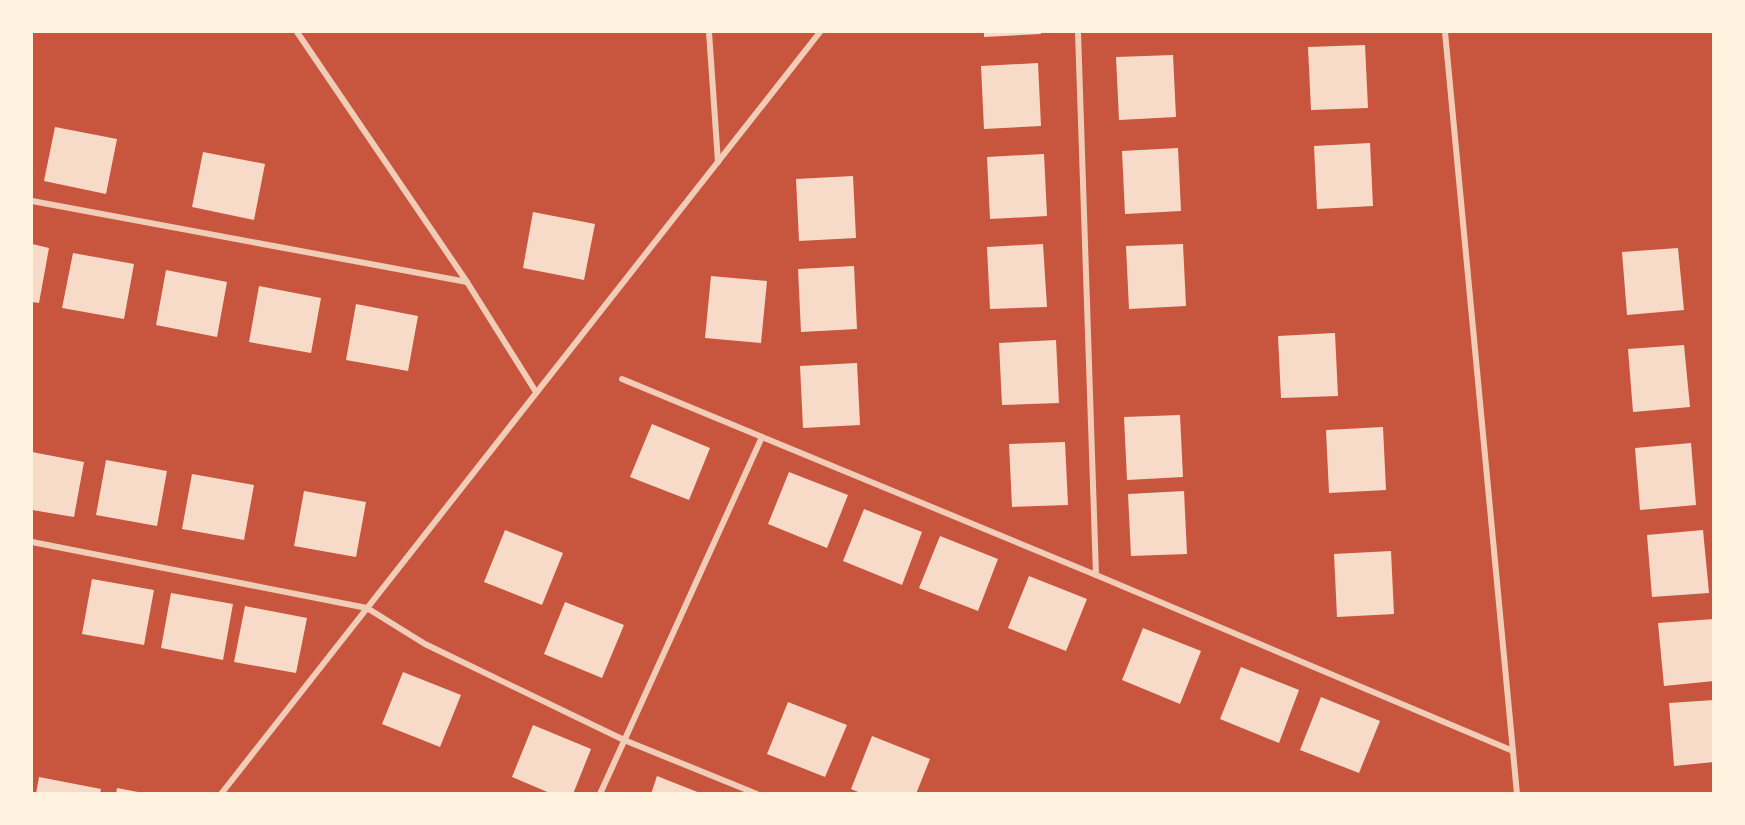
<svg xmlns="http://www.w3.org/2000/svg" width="1745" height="825" viewBox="0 0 1745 825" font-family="Georgia,serif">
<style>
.building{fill:#f7dbc8}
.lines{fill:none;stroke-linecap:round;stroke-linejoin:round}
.minor{stroke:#f1ccb7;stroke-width:6}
</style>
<rect width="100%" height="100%" fill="#c8553d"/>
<g class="building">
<path d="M984 32H1041V34L984 37Z"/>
<path d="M1365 45 1368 108 1311 110 1308 47Z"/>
<path d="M1173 55 1176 117 1119 120 1116 57Z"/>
<path d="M1038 63 1041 126 984 129 981 66Z"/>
<path d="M55 127 117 139 106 194 44 181Z"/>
<path d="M1370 143 1373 206 1317 209 1314 146Z"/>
<path d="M1178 148 1181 211 1125 214 1122 151Z"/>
<path d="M203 152 265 164 254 220 192 207Z"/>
<path d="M1044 154 1047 216 990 219 987 157Z"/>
<path d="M853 176 856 238 799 241 796 179Z"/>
<path d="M533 212 595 224 584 280 523 268Z"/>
<path d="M32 244 49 248 39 303 32 302Z"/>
<path d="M1043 244 1047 307 990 309 987 247Z"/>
<path d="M1183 244 1186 306 1129 309 1126 246Z"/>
<path d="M1678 248 1684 310 1627 315 1622 252Z"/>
<path d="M73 253 134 264 124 319 62 308Z"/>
<path d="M854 266 857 329 801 332 798 269Z"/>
<path d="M166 270 227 282 217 337 156 325Z"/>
<path d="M711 276 767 281 761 343 705 338Z"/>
<path d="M259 286 321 298 311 353 249 342Z"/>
<path d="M356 304 418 316 408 371 346 360Z"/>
<path d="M1335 333 1338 396 1281 398 1278 336Z"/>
<path d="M1056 340 1059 403 1002 405 999 343Z"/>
<path d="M1684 345 1690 407 1633 412 1628 349Z"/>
<path d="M857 363 860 425 803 428 800 366Z"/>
<path d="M1180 415 1183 477 1127 480 1124 417Z"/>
<path d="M652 424 710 448 689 500 630 477Z"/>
<path d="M1383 427 1386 490 1329 493 1326 430Z"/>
<path d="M1065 442 1068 505 1012 507 1009 444Z"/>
<path d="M1691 443 1696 505 1640 510 1635 448Z"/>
<path d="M32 452 84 462 74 517 32 510Z"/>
<path d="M106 460 167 471 157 526 96 515Z"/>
<path d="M789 472 848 495 827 548 768 524Z"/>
<path d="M192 474 254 485 244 540 182 529Z"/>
<path d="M304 491 366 502 356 557 294 546Z"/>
<path d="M1184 491 1187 554 1131 556 1128 494Z"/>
<path d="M864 509 922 532 902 585 843 561Z"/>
<path d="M505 530 563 553 542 605 484 582Z"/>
<path d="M1703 530 1709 593 1652 597 1647 535Z"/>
<path d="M940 536 998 559 978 611 919 588Z"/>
<path d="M1391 551 1394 614 1337 617 1334 554Z"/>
<path d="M1029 576 1087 599 1066 651 1008 628Z"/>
<path d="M92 579 154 590 144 645 82 634Z"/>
<path d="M171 593 233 604 223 660 161 648Z"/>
<path d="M565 602 624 625 602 678 544 654Z"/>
<path d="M245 606 307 618 296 673 234 662Z"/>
<path d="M1714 619V681L1664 686 1658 623Z"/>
<path d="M1143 628 1201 651 1180 704 1122 680Z"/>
<path d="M1241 667 1299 690 1279 743 1220 719Z"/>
<path d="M403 672 461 695 440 747 382 724Z"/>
<path d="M1321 697 1380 721 1359 773 1300 750Z"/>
<path d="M1714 700V762L1674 766 1669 703Z"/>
<path d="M788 702 847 725 825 777 767 754Z"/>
<path d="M533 725 591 749 573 794H552L512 777Z"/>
<path d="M872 736 930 759 916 794H863L851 789Z"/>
<path d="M657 776 700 793V794H651Z"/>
<path d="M39 777 101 789 100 794H36Z"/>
<path d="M117 788 138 792V794H116Z"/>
</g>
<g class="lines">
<g class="minor">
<path d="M297 32 467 282 536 392"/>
<path d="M709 32 718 162"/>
<path d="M1078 32 1096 575"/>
<path d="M1445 32 1517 794"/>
<path d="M32 201 467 282"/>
<path d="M622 379 1096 575 1513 751"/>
<path d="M32 542 367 608 425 644 624 740 757 794"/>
<path d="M221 794 820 32"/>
<path d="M600 794 762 437"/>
</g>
</g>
<rect width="1745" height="825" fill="none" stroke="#fff3e0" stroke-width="66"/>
</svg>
